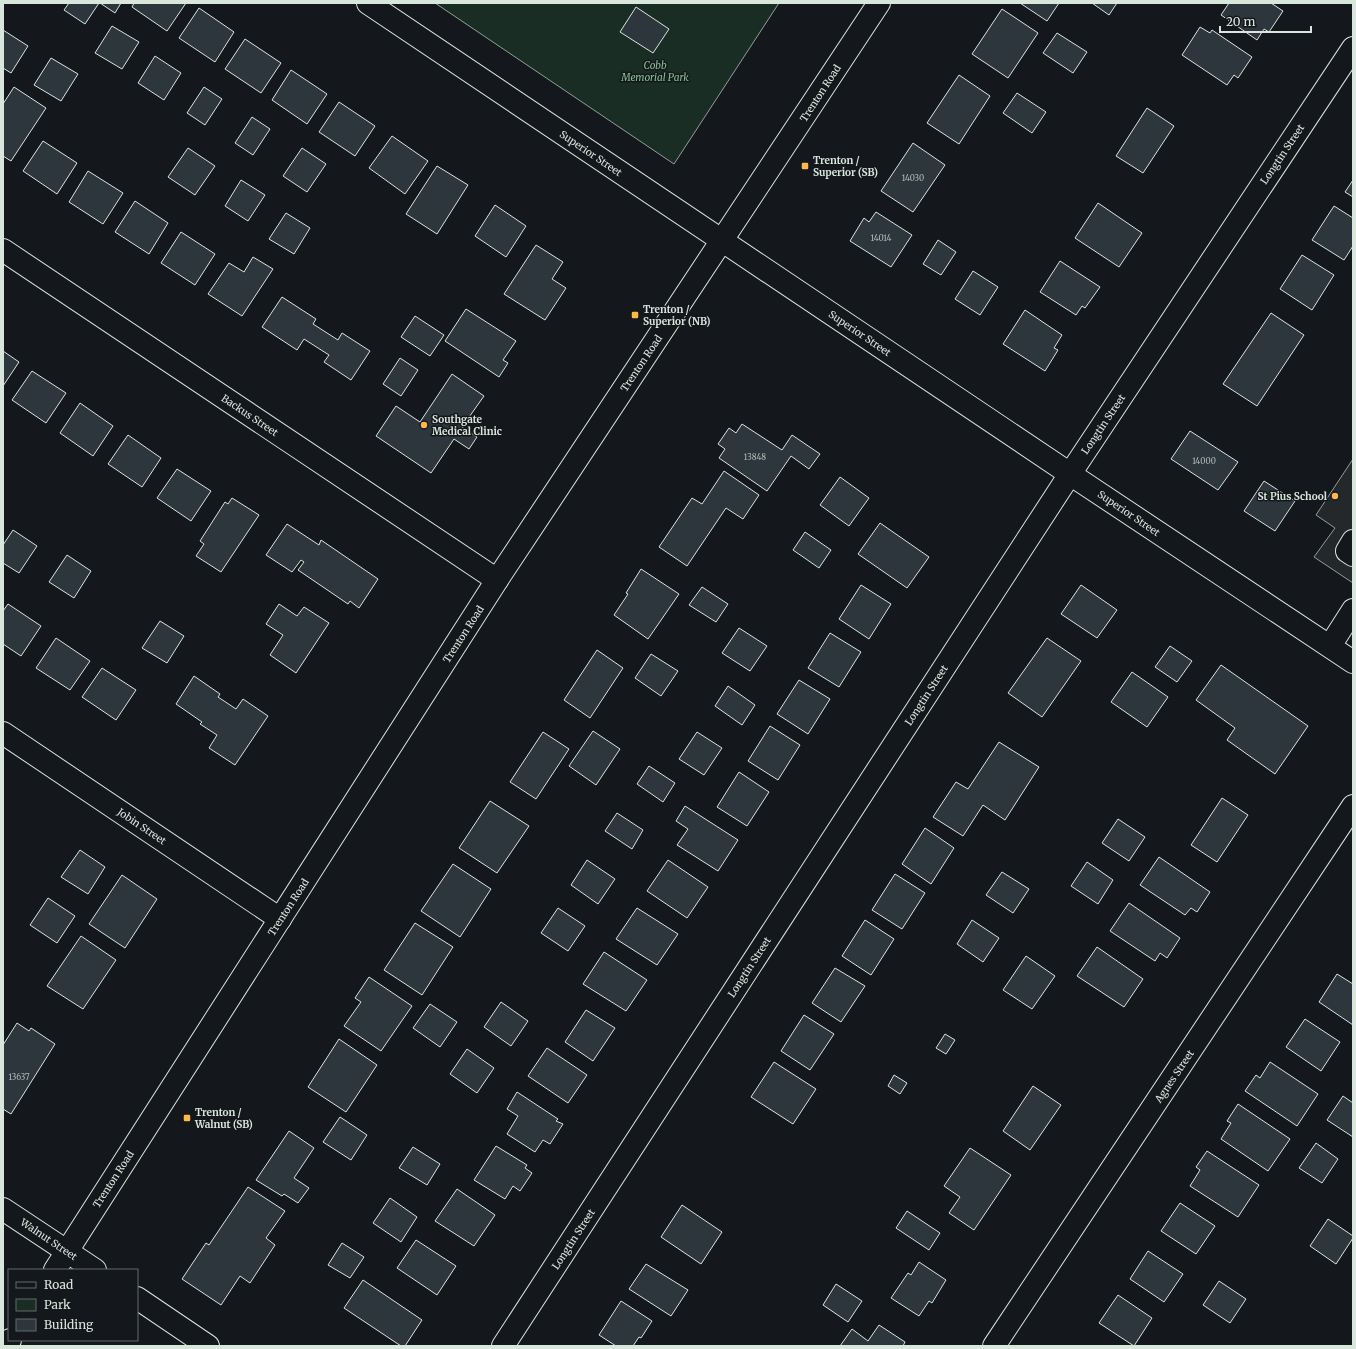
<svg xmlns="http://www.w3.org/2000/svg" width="1356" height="1349" viewBox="0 0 1356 1349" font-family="Merriweather,serif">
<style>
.green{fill:#1a2d24;stroke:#939e99}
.parking{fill:#24282b;stroke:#939e99}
.building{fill:#2c363c;stroke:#d8e6dc}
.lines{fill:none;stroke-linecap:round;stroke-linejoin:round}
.minor-casing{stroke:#d8e6dc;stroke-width:24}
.minor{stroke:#14181c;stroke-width:22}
.poi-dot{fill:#ffb74d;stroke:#14181c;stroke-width:1.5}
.labels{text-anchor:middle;stroke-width:3;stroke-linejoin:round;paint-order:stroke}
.number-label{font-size:8px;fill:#adbab4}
.park-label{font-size:10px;font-style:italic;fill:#8ac095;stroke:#14181c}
.street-label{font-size:10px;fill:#d8e6dc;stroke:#14181c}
.poi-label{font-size:10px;font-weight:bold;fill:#d8e6dc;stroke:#14181c;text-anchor:start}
</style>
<rect width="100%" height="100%" fill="#14181c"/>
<path class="green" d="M435 3H779L674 164Z"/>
<path class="parking" d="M1353 459V583L1314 557 1335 528 1316 515Z"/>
<g class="building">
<path d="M69 3H99L85 24 64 10Z"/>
<path d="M100 3H121L115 13Z"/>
<path d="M134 3H186L167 31 132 7Z"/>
<path d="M1020 3H1059L1047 21Z"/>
<path d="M1092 3H1117L1109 15Z"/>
<path d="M1229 3H1271L1283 11 1269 32 1264 29 1257 40 1221 15Z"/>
<path d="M636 7 669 29 653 53 620 32Z"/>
<path d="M199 8 234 32 215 62 179 38Z"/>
<path d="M1002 9 1038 33 1008 78 972 54Z"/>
<path d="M112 26 139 42 122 69 95 53Z"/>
<path d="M1200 27 1210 33 1212 30 1252 57 1238 78 1234 75 1227 85 1182 55Z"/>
<path d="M3 30 28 46 11 73 3 68Z"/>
<path d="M1057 33 1087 52 1073 73 1043 53Z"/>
<path d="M245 39 281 63 261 93 225 69Z"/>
<path d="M155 56 181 73 164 100 138 83Z"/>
<path d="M51 58 78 74 61 101 34 85Z"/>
<path d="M291 70 327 94 307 124 272 100Z"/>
<path d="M959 75 990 96 959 144 927 123Z"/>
<path d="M14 87 46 108 11 161 3 156V104Z"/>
<path d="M204 87 222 99 205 125 187 113Z"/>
<path d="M1017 93 1046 112 1032 133 1003 113Z"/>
<path d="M339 102 375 126 355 156 319 132Z"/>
<path d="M1147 108 1174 126 1143 173 1116 156Z"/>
<path d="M252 117 270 129 253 155 235 143Z"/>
<path d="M392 136 428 161 405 194 369 168Z"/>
<path d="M43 141 77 163 57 194 23 171Z"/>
<path d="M913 143 945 165 913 212 881 191Z"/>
<path d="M188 148 215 166 195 195 168 177Z"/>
<path d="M302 148 326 164 307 192 283 176Z"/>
<path d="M437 166 468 185 437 234 406 214Z"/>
<path d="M88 171 123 193 103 224 69 202Z"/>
<path d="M241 180 265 195 248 221 225 206Z"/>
<path d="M1353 180V197L1345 192Z"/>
<path d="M135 201 168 223 149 254 115 232Z"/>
<path d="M1098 203 1142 233 1119 267 1075 238Z"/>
<path d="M495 205 526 226 506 257 475 236Z"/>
<path d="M1334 206 1353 218V246L1344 260 1312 240Z"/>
<path d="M876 212 912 235 891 267 850 241 864 218 869 222Z"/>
<path d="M286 213 310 228 294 254 269 239Z"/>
<path d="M181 232 215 254 195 285 161 263Z"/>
<path d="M938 240 956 252 941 275 923 264Z"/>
<path d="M536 245 563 262 552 279 566 288 545 320 504 294Z"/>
<path d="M1302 255 1334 275 1312 310 1280 289Z"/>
<path d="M253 257 273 269 242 316 208 294 229 263 244 272Z"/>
<path d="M1060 261 1100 287 1085 308 1082 306 1076 315 1040 292Z"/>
<path d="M973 271 998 287 980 315 955 299Z"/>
<path d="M282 297 316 319 313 324 338 340 342 333 370 351 351 380 324 362 329 355 304 339 297 350 262 327Z"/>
<path d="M466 309 516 341 503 360 508 363 499 377 445 341Z"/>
<path d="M1025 310 1062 335 1054 348 1058 350 1045 371 1003 344Z"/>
<path d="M1271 313 1304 335 1257 406 1223 384Z"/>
<path d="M415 316 444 335 430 356 401 337Z"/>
<path d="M3 351 19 362 3 386Z"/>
<path d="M400 358 418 370 401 396 383 384Z"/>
<path d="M32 371 66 393 46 423 12 400Z"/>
<path d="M452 374 484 396 462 427 477 437 469 449 454 439 431 473 376 436 396 406 420 422Z"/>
<path d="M80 403 113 426 93 456 60 433Z"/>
<path d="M742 424 782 450 792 435 820 454 809 469 791 456 767 491 719 458 725 449 718 444 729 428 736 433Z"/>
<path d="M1190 431 1238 462 1218 490 1171 459Z"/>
<path d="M128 435 161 458 142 487 108 464Z"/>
<path d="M177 469 211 491 191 521 157 498Z"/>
<path d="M724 471 759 495 743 519 726 508 687 566 659 547 692 498 702 504Z"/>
<path d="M840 477 869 498 849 526 820 505Z"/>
<path d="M1264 481 1295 501 1275 531 1244 511Z"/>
<path d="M232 498 259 515 221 572 196 556 204 544 200 541 225 502 228 504Z"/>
<path d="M880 523 929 557 907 588 858 554Z"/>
<path d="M287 524 319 545 321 540 378 579 359 608 350 601 348 604 298 570 304 562 301 560 292 572 266 555Z"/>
<path d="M13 530 37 546 19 573 3 563V545Z"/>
<path d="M805 532 831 550 819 568 793 550Z"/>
<path d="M67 555 91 571 74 598 49 582Z"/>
<path d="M641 569 679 594 648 639 614 615 628 594 626 593Z"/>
<path d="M861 585 891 604 869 639 839 619Z"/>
<path d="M1081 585 1117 610 1097 638 1061 614Z"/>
<path d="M702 587 728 604 716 622 689 605Z"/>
<path d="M8 604 41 626 21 656 3 644V611Z"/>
<path d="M279 604 297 616 304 607 329 623 296 673 270 655 283 635 266 624Z"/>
<path d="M160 621 184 636 167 663 142 648Z"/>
<path d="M739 628 767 646 750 671 722 653Z"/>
<path d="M830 633 861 652 839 687 808 668Z"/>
<path d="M56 638 90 661 70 690 36 668Z"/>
<path d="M1047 638 1081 661 1042 717 1008 693Z"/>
<path d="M1170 646 1192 661 1177 682 1155 667Z"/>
<path d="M597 650 623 668 590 718 564 700Z"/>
<path d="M651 654 678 671 661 696 635 678Z"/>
<path d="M1221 665 1308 726 1275 774 1227 740 1235 728 1196 700Z"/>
<path d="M102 668 136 690 116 720 82 697Z"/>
<path d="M1132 672 1168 697 1147 727 1111 702Z"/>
<path d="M194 676 220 694 218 697 236 709 243 699 268 716 235 765 209 748 217 735 200 724 202 722 176 704Z"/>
<path d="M799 680 830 699 808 734 777 714Z"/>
<path d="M728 686 755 705 742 725 715 706Z"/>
<path d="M770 726 800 745 778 780 748 761Z"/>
<path d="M593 731 620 749 596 785 569 766Z"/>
<path d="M543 732 569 749 536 799 510 782Z"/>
<path d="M697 732 722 748 704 775 679 759Z"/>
<path d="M999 742 1039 767 1005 820 983 805 963 836 933 817 956 782 968 789Z"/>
<path d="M649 766 675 783 663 802 637 784Z"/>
<path d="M739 772 769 792 747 826 717 807Z"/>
<path d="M1222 798 1248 815 1217 862 1191 845Z"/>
<path d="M490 801 529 826 497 873 459 848Z"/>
<path d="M685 806 738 840 718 871 677 845 688 829 676 821Z"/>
<path d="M617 813 643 830 632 849 605 831Z"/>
<path d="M1118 819 1145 837 1129 861 1102 843Z"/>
<path d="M925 828 954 848 931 884 902 864Z"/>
<path d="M80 850 105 867 88 894 61 877Z"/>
<path d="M1159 857 1210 892 1197 912 1191 908 1185 915 1140 885Z"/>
<path d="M587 860 615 879 598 904 571 885Z"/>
<path d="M668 860 708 887 687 918 647 891Z"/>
<path d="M1087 862 1113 880 1098 904 1071 886Z"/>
<path d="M453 864 491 889 460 937 421 911Z"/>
<path d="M1002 872 1029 889 1013 913 986 895Z"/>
<path d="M895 874 925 893 902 929 872 910Z"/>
<path d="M122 875 157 899 125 948 89 924Z"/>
<path d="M48 898 75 916 57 943 30 925Z"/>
<path d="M1129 903 1180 938 1167 958 1160 953 1155 961 1110 931Z"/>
<path d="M558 908 585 926 568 951 541 933Z"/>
<path d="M637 908 678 934 657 965 616 939Z"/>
<path d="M865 920 894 939 871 975 842 956Z"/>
<path d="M972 920 999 938 983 962 957 944Z"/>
<path d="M415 923 453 947 422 995 384 970Z"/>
<path d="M81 936 116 960 83 1009 47 986Z"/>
<path d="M1097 947 1143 979 1124 1007 1077 976Z"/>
<path d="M604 952 647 980 626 1011 583 984Z"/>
<path d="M1026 956 1055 976 1032 1009 1003 990Z"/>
<path d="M835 968 865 986 841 1022 812 1003Z"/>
<path d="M1337 974 1353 984V1025L1319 1002Z"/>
<path d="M369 977 412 1006 381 1051 344 1026 361 1002 355 998Z"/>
<path d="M501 1002 528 1021 511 1046 484 1027Z"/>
<path d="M430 1004 457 1022 440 1047 413 1028Z"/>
<path d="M586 1010 615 1028 593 1061 565 1042Z"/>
<path d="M804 1015 834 1034 810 1070 781 1051Z"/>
<path d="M1305 1019 1340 1042 1321 1071 1286 1047Z"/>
<path d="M17 1023 29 1031 31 1028 55 1044 11 1114 3 1109V1045Z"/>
<path d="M945 1034 955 1040 946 1054 936 1048Z"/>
<path d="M339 1039 377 1065 346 1112 308 1087Z"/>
<path d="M547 1048 587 1075 568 1103 528 1076Z"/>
<path d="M467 1049 494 1068 477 1093 450 1074Z"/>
<path d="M774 1062 816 1089 793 1124 751 1097Z"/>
<path d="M1270 1062 1318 1094 1297 1126 1245 1091 1256 1075 1260 1078Z"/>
<path d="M894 1075 907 1083 900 1094 888 1086Z"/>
<path d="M1033 1086 1061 1105 1030 1150 1003 1131Z"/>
<path d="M517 1092 558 1119 556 1121 563 1124 550 1144 543 1140 535 1152 507 1134 518 1116 507 1109Z"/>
<path d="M1343 1096 1353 1103V1137L1327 1120Z"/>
<path d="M1238 1104 1290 1139 1268 1171 1221 1139 1231 1123 1227 1121Z"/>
<path d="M340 1117 367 1135 351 1160 323 1142Z"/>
<path d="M289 1131 314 1148 294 1178 309 1188 298 1203 284 1194 282 1196 256 1180Z"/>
<path d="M1316 1143 1338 1159 1322 1183 1299 1168Z"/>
<path d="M496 1146 527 1165 525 1168 532 1173 520 1191 513 1186 505 1199 474 1180Z"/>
<path d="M413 1147 440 1164 427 1185 399 1168Z"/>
<path d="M970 1148 1011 1175 974 1230 949 1213 960 1197 944 1186Z"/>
<path d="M1207 1151 1259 1185 1238 1217 1190 1186 1200 1170 1196 1167Z"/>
<path d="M248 1187 285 1211 266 1238 275 1245 250 1283 240 1276 221 1305 182 1279 206 1243 209 1245Z"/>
<path d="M457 1189 495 1215 474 1246 435 1221Z"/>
<path d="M390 1198 417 1217 401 1242 373 1223Z"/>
<path d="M1180 1203 1215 1226 1196 1254 1161 1231Z"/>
<path d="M682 1205 722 1232 701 1264 661 1237Z"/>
<path d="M907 1211 940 1233 929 1250 896 1228Z"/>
<path d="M1328 1219 1353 1236V1238L1336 1264 1310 1246Z"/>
<path d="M416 1240 456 1266 437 1295 397 1268Z"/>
<path d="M342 1243 364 1257 350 1278 328 1265Z"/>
<path d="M1148 1251 1183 1274 1164 1302 1130 1279Z"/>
<path d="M919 1262 946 1280 932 1303 929 1301 919 1316 891 1298 908 1273 911 1275Z"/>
<path d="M646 1264 688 1290 671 1316 629 1289Z"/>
<path d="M363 1280 422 1320 405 1346H401L344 1308Z"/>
<path d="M1219 1281 1246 1299 1230 1323 1203 1305Z"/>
<path d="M836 1284 862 1301 848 1322 823 1305Z"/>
<path d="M1118 1295 1152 1318 1134 1346 1099 1323Z"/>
<path d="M621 1301 652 1321 641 1338 639 1337 633 1346H616L599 1335Z"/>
<path d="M879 1325 905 1342 903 1346H840L852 1329 868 1341Z"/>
</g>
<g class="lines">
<g class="minor-casing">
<g id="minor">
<path d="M368 3 1070 474 1353 662"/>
<path d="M3 250 497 580"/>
<path d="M1353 541 1347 551 1353 555"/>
<path d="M1330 646 1353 610"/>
<path d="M3 733 280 919"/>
<path d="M3 1209 95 1270"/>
<path d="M55 1270 497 580 879 3"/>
<path d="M137 1298 208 1346"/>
<path d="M6 1346 10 1340"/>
<path d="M503 1346 1070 474 1353 48"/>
<path d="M994 1346 1353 806"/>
</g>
</g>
<use href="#minor" class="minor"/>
</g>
<g class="poi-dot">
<rect x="801" y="162" width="8" height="8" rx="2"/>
<rect x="631" y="311" width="8" height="8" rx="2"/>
<circle cx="424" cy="425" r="4"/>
<circle cx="1335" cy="496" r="4"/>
<rect x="183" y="1114" width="8" height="8" rx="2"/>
</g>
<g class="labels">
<g class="number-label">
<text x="913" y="181">14030</text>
<text x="881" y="241">14014</text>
<text x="755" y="460">13848</text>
<text x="1204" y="464">14000</text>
<text x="19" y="1080">13637</text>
</g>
<g class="park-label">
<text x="655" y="69">Cobb<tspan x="655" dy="12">Memorial Park</tspan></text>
</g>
<g class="street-label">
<text transform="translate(820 93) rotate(-57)" y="4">Trenton Road</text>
<text transform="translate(591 153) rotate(34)" y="4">Superior Street</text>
<text transform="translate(1282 154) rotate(-56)" y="4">Longtin Street</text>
<text transform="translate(860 333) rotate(34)" y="4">Superior Street</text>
<text transform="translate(641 363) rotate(-56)" y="4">Trenton Road</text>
<text transform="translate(250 415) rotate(34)" y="4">Backus Street</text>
<text transform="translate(1103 424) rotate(-56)" y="4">Longtin Street</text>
<text transform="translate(1129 513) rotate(34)" y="4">Superior Street</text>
<text transform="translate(463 634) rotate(-57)" y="4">Trenton Road</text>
<text transform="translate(926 695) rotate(-57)" y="4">Longtin Street</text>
<text transform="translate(142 826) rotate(34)" y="4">Jobin Street</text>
<text transform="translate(288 907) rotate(-57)" y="4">Trenton Road</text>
<text transform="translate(749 967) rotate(-57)" y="4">Longtin Street</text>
<text transform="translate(1174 1076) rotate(-56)" y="4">Agnes Street</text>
<text transform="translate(113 1179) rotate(-57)" y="4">Trenton Road</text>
<text transform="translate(49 1239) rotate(34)" y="4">Walnut Street</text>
<text transform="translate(573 1239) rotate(-57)" y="4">Longtin Street</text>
</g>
<g class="poi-label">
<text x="813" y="164">Trenton /<tspan x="813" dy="12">Superior (SB)</tspan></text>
<text x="643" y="313">Trenton /<tspan x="643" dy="12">Superior (NB)</tspan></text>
<text x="432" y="423">Southgate<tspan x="432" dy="12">Medical Clinic</tspan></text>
<text x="1327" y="500" text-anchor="end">St Pius School</text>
<text x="195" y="1116">Trenton /<tspan x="195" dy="12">Walnut (SB)</tspan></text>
</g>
</g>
<rect width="1356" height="1349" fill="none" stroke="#d8e6dc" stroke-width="8"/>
<rect x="8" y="1269" width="130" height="72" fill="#14181c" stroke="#626a69"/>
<rect x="16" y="1282" width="20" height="6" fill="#14181c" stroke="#626a69"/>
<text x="44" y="1289" font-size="12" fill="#d8e6dc">Road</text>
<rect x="16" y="1299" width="20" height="12" fill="#1a2d24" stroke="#626a69"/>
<text x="44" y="1309" font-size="12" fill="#d8e6dc">Park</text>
<rect x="16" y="1319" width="20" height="12" fill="#2c363c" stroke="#626a69"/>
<text x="44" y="1329" font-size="12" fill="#d8e6dc">Building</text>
<path d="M1220 26v6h91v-6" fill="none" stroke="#d8e6dc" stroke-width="2"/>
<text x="1226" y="26" font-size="12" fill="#d8e6dc" stroke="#14181c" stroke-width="3" paint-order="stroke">20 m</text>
</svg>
